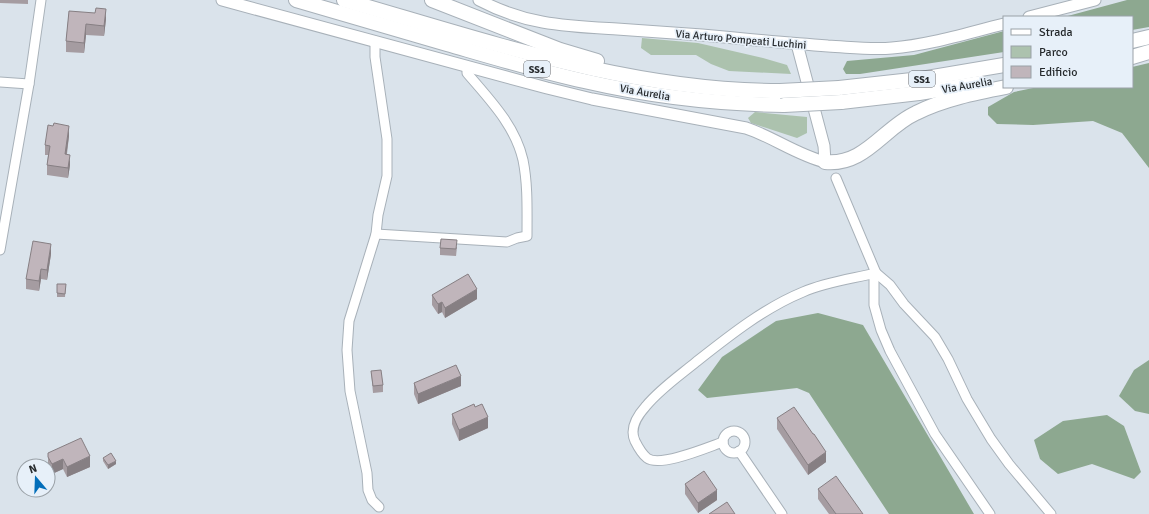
<svg xmlns="http://www.w3.org/2000/svg" width="1149" height="514" viewBox="0 0 1149 514" font-family="Signika,sans-serif">
<style>
.green{fill:#acc2ae}
.forest{fill:#8da890}
.lines{fill:none;stroke-linecap:round;stroke-linejoin:round}
.minor-casing{stroke:#a8b1b9;stroke-width:11}
.tertiary-casing{stroke:#a8b1b9;stroke-width:13}
.trunk-casing{stroke:#a8b1b9;stroke-width:16}
.minor{stroke:#fff;stroke-width:9}
.tertiary{stroke:#fff;stroke-width:11}
.trunk{stroke:#fff;stroke-width:14}
.trunk-bridge-casing{stroke:#a8b1b9;stroke-width:16;stroke-linecap:butt}
.trunk-bridge{stroke:#fff;stroke-width:14}
.wall{fill:#a59ca1}
.shaded-wall{fill:#867f83}
.building{fill:#c0b5bb;stroke:#867f83}
.labels{text-anchor:middle;stroke-width:3.5;stroke-linejoin:round;paint-order:stroke}
.shield{fill:#e7f0f9;stroke:#60656a;stroke-width:1}
.shield-label{font-size:10px;font-weight:bold;fill:#262a2d}
.street-label{font-size:11px;fill:#262a2d;stroke:#e7f0f9}
</style>
<rect width="100%" height="100%" fill="#dae3eb"/>
<g class="green">
<path d="M642 38 698 43 763 58 787 65 791 74 729 71 711 64 696 55H651L641 48Z"/>
<path d="M755 112 807 117V133L797 138 751 123 748 118Z"/>
</g>
<g class="forest">
<path d="M1127 0H1149V27L1132 30V17H1064Z"/>
<path d="M1004 31V52L860 74H846L843 69 847 61 914 55Z"/>
<path d="M1149 63V168L1122 133 1093 121 1033 125 997 124 988 115V107L1014 92 1038 87H1132V67Z"/>
<path d="M818 313 863 325 974 514H889L809 393 797 388 707 398 698 390 722 357 776 321Z"/>
<path d="M1149 360V414L1135 411 1119 396 1134 370Z"/>
<path d="M1107 415 1124 426 1141 472 1134 479 1092 464 1058 474 1040 459 1034 440 1063 421Z"/>
</g>
<g class="lines">
<g class="minor-casing">
<g id="minor">
<path d="M375 41V57L387 139V176L378 215 376 234 349 321 347 350 350 391 367 473 368 490 372 500 379 507"/>
<path d="M0 82 29 84"/>
<path d="M836 178 876 273 874 279V305L881 330 890 351 935 434 990 514"/>
<path d="M376 234 507 242 517 238 527 236C527 210 528 185 523 160 515 125 489 99 467 73V66"/>
<path d="M0 250 29 84 41 0"/>
<circle cx="734" cy="442" r="11"/>
<path d="M723 442C708 447 660 468 647 458 642 454 638 447 635 441 629 428 637 416 646 406 660 389 679 376 696 362 729 336 764 308 803 292 826 282 851 279 876 273L890 285 904 304 935 337 948 359 967 399 991 439 1009 464 1051 514"/>
<path d="M739 451 782 514"/>
</g>
</g>
<g class="tertiary-casing">
<g id="tertiary">
<path d="M222 0 547 88 592 99 746 128C773 137 797 155 825 162L824 146 797 44"/>
<path d="M479 0C526 25 566 26 617 29 645 31 673 33 702 35 744 39 786 43 828 46 849 47 871 50 892 48 930 45 967 33 1004 24"/>
<path d="M1029 17 1095 0"/>
</g>
</g>
<g class="trunk-casing">
<g id="trunk">
<path d="M296 0C346 15 397 29 447 44 492 57 538 71 584 81 649 96 717 104 784 105"/>
<path d="M344 0C487 41 630 91 780 91"/>
<path d="M432 0 560 50 597 61"/>
<path d="M1132 41 1149 37"/>
<path d="M1132 57 1149 52"/>
<path d="M839 88 921 79 1004 65"/>
<path d="M841 102 919 93 981 83"/>
<path d="M825 162C865 166 883 128 916 113 944 99 975 93 1006 87"/>
</g>
</g>
<use href="#minor" class="minor"/>
<use href="#tertiary" class="tertiary"/>
<use href="#trunk" class="trunk"/>
<g class="trunk-bridge-casing">
<g id="trunk-bridge">
<path d="M780 91 839 88"/>
<path d="M784 105 841 102"/>
</g>
</g>
<use href="#trunk-bridge" class="trunk-bridge"/>
</g>
<g class="wall">
<path d="M0 0H28V4L0 3Z"/>
<path d="M69 11 106 19 104 36 86 35 84 53 66 52V41Z"/>
<path d="M69 136 67 154 70 165 68 178 47 175V165L48 155H45V145Z"/>
<path d="M457 247 456 256 440 255V248Z"/>
<path d="M51 254 47 280 41 279 39 291 26 289V279Z"/>
<path d="M57 284H66L65 297H57Z"/>
<path d="M432 295 477 299 445 318 442 312 438 314 432 305Z"/>
<path d="M371 371 383 385V392L373 393Z"/>
<path d="M414 383 461 386 418 404 414 394Z"/>
<path d="M475 407 488 428 459 441 452 424V414Z"/>
<path d="M777 418 813 434 826 462 808 475 777 429Z"/>
<path d="M48 453 90 467 67 477 63 469 52 474 48 467Z"/>
<path d="M103 458 116 464 108 469 103 461Z"/>
<path d="M685 484 717 500 698 513 685 494Z"/>
<path d="M818 489 863 514H829L818 499Z"/>
</g>
<g class="shaded-wall">
<path d="M106 9V19L104 36V26Z"/>
<path d="M86 24V35L84 53V43Z"/>
<path d="M69 126V136L65 164V154Z"/>
<path d="M70 155V165L68 178V168Z"/>
<path d="M51 244V254L47 280V270Z"/>
<path d="M41 269V279L39 291V281Z"/>
<path d="M477 289V299L445 318V308Z"/>
<path d="M442 302V312L438 314V304Z"/>
<path d="M461 376V386L418 404V394Z"/>
<path d="M488 417V428L459 441V430Z"/>
<path d="M826 452V462L808 475V465Z"/>
<path d="M90 456V467L67 477V467Z"/>
<path d="M63 459V469L52 474V464Z"/>
<path d="M116 461V464L108 469V465Z"/>
<path d="M717 490V500L698 513V503Z"/>
</g>
<g class="building">
<path d="M96 8 106 9 104 26 86 24 84 43 66 41 69 11 95 13Z"/>
<path d="M54 123 69 126 65 154 70 155 68 168 47 165 50 146 45 145 48 125 53 126Z"/>
<path d="M441 239 457 240 456 249 440 248Z"/>
<path d="M33 241 51 244 47 270 41 269 39 281 26 279Z"/>
<path d="M468 274 477 289 445 308 442 302 438 304 432 295Z"/>
<path d="M57 284H66L65 294 57 293Z"/>
<path d="M456 365 461 376 418 394 414 383Z"/>
<path d="M381 370 383 385 373 386 371 371Z"/>
<path d="M474 404 475 407 482 404 488 417 459 430 452 414Z"/>
<path d="M794 407 813 434H814L826 452 808 465 777 418Z"/>
<path d="M81 438 90 456 67 467 63 459 52 464 48 457V453Z"/>
<path d="M111 453 116 461 108 465 103 458Z"/>
<path d="M704 471 717 490 698 503 685 484Z"/>
<path d="M836 476 863 514H836L818 489Z"/>
<path d="M727 502 735 514H709Z"/>
</g>
<g class="labels">
<g class="shield">
<rect x="524" y="61" width="26" height="16" rx="3"/>
<rect x="909" y="71" width="26" height="16" rx="3"/>
</g>
<g class="shield-label">
<text x="537" y="73">SS1</text>
<text x="922" y="83">SS1</text>
</g>
<g class="street-label">
<text transform="translate(741 39) rotate(5)" y="4">Via Arturo Pompeati Luchini</text>
<text transform="translate(967 85) rotate(-10)" y="4">Via Aurelia</text>
<text transform="translate(645 92) rotate(10)" y="4">Via Aurelia</text>
</g>
</g>
<rect x="1003" y="16" width="130" height="72" fill="#e7f0f9" stroke="#9aa1a7"/>
<rect x="1011" y="29" width="20" height="6" fill="#ffffff" stroke="#9aa1a7"/>
<text x="1039" y="36" font-size="12" fill="#262a2d">Strada</text>
<rect x="1011" y="46" width="20" height="12" fill="#acc2ae" stroke="#9aa1a7"/>
<text x="1039" y="56" font-size="12" fill="#262a2d">Parco</text>
<rect x="1011" y="66" width="20" height="12" fill="#c0b5bb" stroke="#9aa1a7"/>
<text x="1039" y="76" font-size="12" fill="#262a2d">Edificio</text>
<g transform="translate(36 478) rotate(341)"><circle r="19" fill="#e7f0f9" stroke="#9aa1a7"/>
<path d="M0-3L7 15L0 10L-7 15Z" fill="#036eba"/>
<text y="-6" font-size="11" font-weight="bold" text-anchor="middle" fill="#262a2d">N</text>
</g>
</svg>
